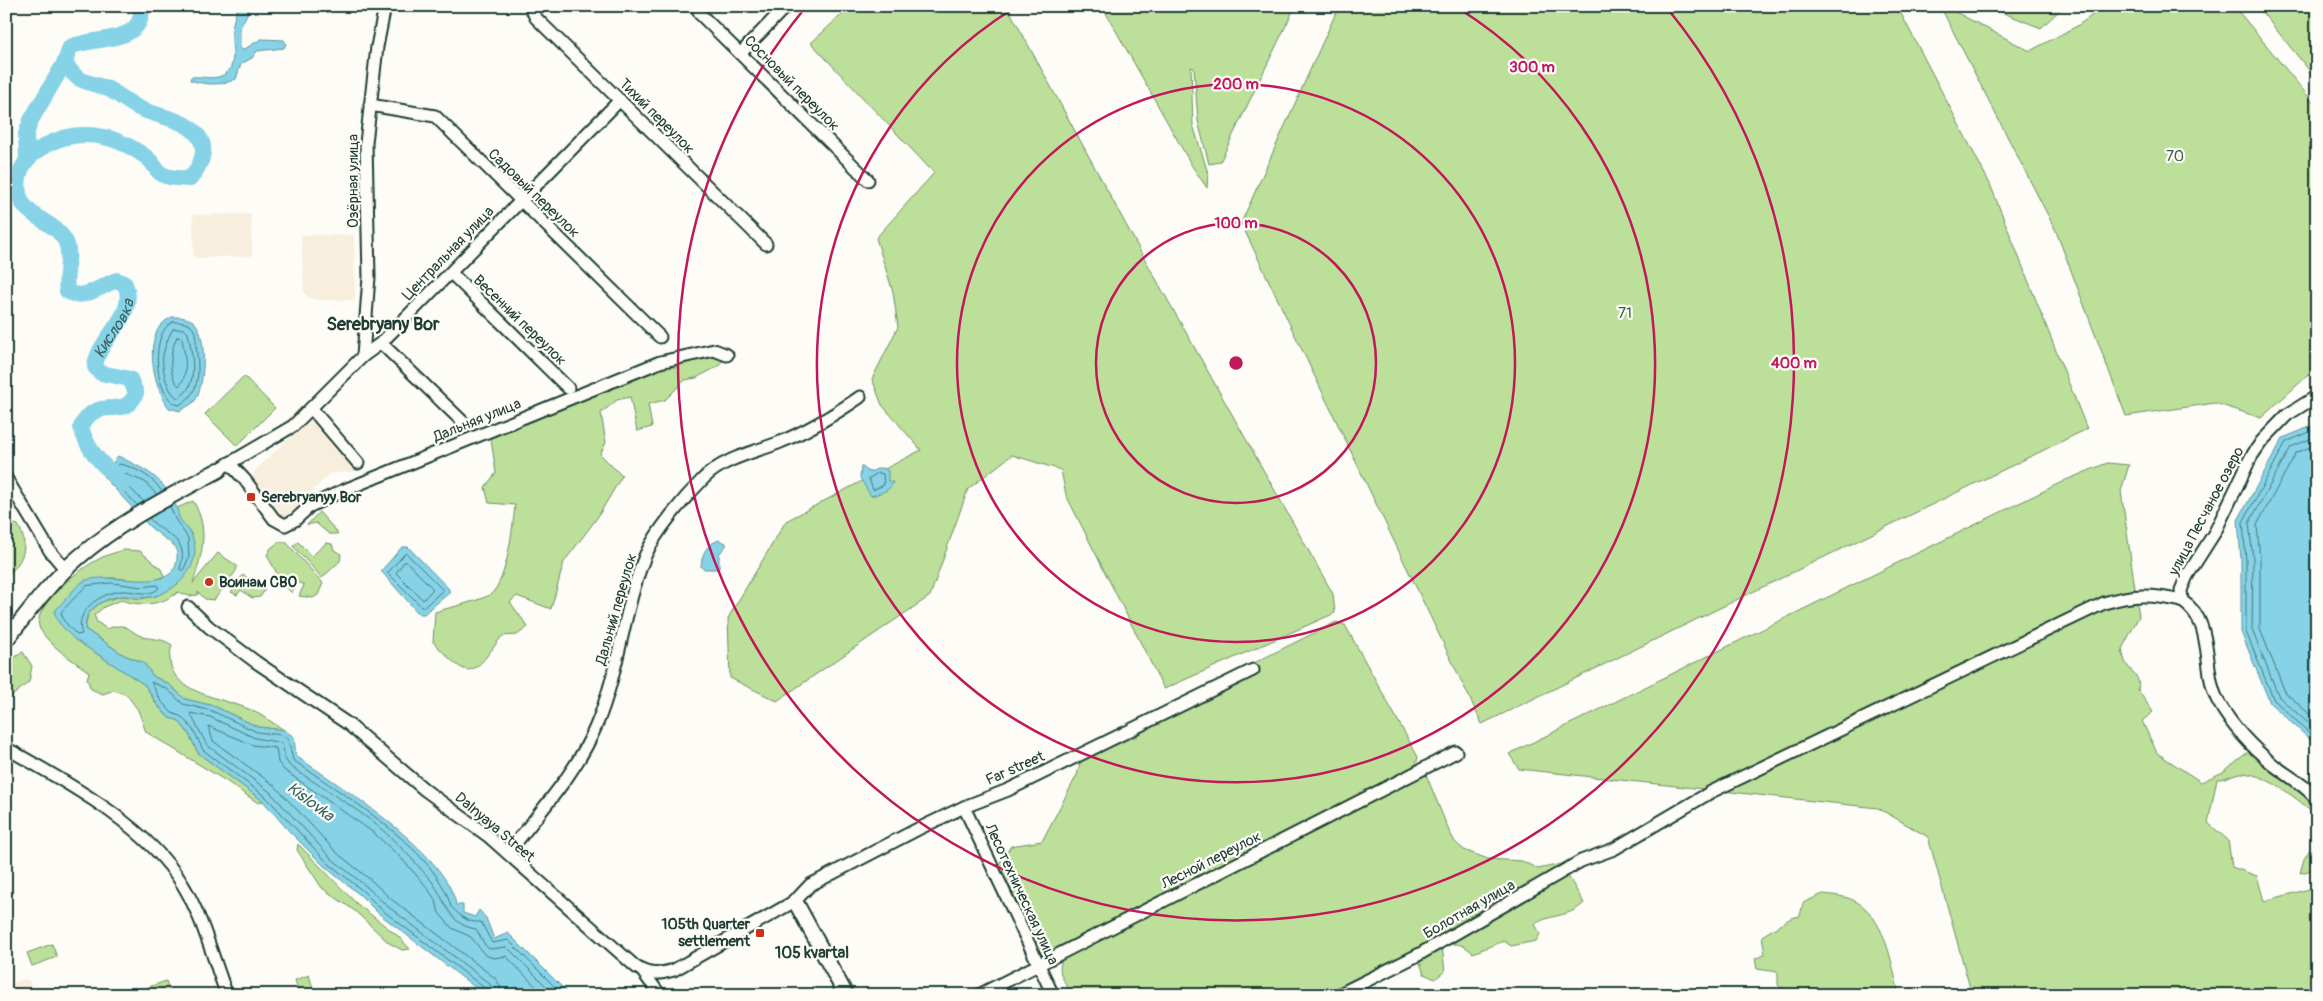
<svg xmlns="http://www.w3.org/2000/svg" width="2323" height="1001" viewBox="0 0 2323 1001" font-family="Pangolin,sans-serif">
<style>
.built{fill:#f8eedd}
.green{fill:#bcdf99;stroke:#6e8e66}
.water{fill:#86d2e6;stroke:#5d969f}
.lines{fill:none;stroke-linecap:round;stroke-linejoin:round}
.shore{stroke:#48797b;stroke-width:1}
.river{stroke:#86d2e6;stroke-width:16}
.minor-casing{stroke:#1f3d34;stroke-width:15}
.tertiary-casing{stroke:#1f3d34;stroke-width:18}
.minor{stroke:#fdfcf7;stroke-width:11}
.tertiary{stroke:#fdfcf7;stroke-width:14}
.ring{fill:none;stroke:#c2185b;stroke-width:2.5}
.poi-dot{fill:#c8321e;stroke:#fdfcf7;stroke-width:2}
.labels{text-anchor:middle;stroke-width:4.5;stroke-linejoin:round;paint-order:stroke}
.street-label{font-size:15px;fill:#1f3d34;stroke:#fdfcf7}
.park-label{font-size:15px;fill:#3e5d48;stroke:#fdfcf7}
.poi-label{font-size:15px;font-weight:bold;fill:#1f3d34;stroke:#fdfcf7;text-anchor:start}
.water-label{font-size:16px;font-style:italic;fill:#396260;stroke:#fdfcf7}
.neighbourhood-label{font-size:16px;font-weight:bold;fill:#1f3d34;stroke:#fdfcf7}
.quarter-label{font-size:18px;font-weight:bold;fill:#1f3d34;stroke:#fdfcf7}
.centre{fill:#c2185b;stroke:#fdfcf7;stroke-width:2.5}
.ring-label{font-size:15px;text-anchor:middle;font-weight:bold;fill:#c2185b;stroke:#fdfcf7;stroke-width:4.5;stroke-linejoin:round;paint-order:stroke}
</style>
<rect width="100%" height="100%" fill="#fdfcf7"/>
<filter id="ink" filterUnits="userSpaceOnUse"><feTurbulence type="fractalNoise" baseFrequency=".02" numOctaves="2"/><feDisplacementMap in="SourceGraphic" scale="10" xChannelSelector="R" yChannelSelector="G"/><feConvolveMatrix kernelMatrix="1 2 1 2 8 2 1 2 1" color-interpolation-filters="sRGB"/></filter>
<g filter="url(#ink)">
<g class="built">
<path d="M251 214 252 256 194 258 193 215Z"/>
<path d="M301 235H354L355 300H318L309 298 304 292Z"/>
<path d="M301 405 359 471 329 474 285 519 267 502 254 483 253 477 255 470 298 430 288 419Z"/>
<path d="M24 979 29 981 34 995H6V985Z"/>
</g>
<g class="green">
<path d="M851 6H1007L1143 256 1333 594 1335 613 1164 689 1066 495 1061 470 1012 455 968 489 930 596 777 701 730 678 728 618 786 521 921 450 882 405 872 379 898 327 893 292 876 238 934 173 811 43Z"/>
<path d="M1102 6H1293L1292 13 1220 162 1209 164 1198 121 1194 68 1191 67 1193 125 1208 173 1207 188 1192 166Z"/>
<path d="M1339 6H1897L1990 184 2087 429 1482 724 1241 223Z"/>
<path d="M1940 6H1944L2030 51 2077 26 2105 6H2234L2317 107V367L2261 418 2215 403 2126 416 2056 231Z"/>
<path d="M1986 6H2064L2041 28Z"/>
<path d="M2257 6H2317V80Z"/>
<path d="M698 356 700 360 720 356 722 361 719 366 696 378 685 380 665 400 648 404 652 427 637 431 630 397 617 400 601 413 606 443 600 454 622 476 597 518 564 562 551 609 517 596 510 602 528 627 517 635 502 636C470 679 471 681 433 642L435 612C447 608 483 600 491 594 507 581 513 526 515 505L489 503 485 487 496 473 490 433 660 367H677L681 363 680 358Z"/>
<path d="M244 376 275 408 237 446 205 414Z"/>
<path d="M2107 463 2129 465 2121 491 2139 616 2122 649C2123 654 2124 661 2127 665 2133 674 2141 676 2138 690L2153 712 2142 721 2157 753 2201 782 2223 772 2254 747 2268 751 2307 786 2317 785V815C2296 799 2271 776 2243 773 2235 772 2226 780 2217 779L2208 823 2228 840 2232 867 2257 876 2264 901 2317 887V995H1972L1928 837 1878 808 1519 769 1509 754 2066 480Z"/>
<path d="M193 501C210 529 202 554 193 583L218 553 237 566 236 571 214 600 205 599 198 592V595L189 596 178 592C163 605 140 607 121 600L104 607 94 615 97 622 107 629C128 620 129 633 144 637 155 640 162 638 172 645 158 693 220 696 251 710 262 715 273 723 284 730L258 727 214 706 185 699 170 685 153 676 144 663 124 655 85 629 88 614 101 602 122 596 140 599 156 596 178 584 177 508Z"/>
<path d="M319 512 338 533 337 534H329L316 523 307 525Z"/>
<path d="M6 522 18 525C30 546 23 562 6 577Z"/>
<path d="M279 542H286L323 583 318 595 313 598 299 596 304 585 297 582 292 593 282 583 267 555 271 548Z"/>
<path d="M298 542 312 556 326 543 332 544 334 550 341 554 340 561 322 578 293 546Z"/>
<path d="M123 550 140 551 161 569 164 576C147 586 131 578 112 578 103 578 93 580 84 581L74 639 145 685 157 705 169 718 178 720 189 734 198 753 263 801 258 803 226 781 146 732 138 710 127 695 114 690 103 694 91 689 87 679 89 672C73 660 50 647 40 629 29 608 79 570 95 561 103 556 114 553 123 550Z"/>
<path d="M243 575 265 590 260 597 252 598 241 590 237 595 231 592Z"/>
<path d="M1336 622 1345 625 1418 757 1415 769 1042 955 1028 950 1000 877 999 864 1011 846 1042 841 1077 775 1082 755 1111 737H1136L1154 713Z"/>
<path d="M23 652 32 666 29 682 6 701C6 681 2 663 23 652Z"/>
<path d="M1425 772 1449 831 1455 842 1464 850 1488 859 1522 861 1538 869 1561 864 1584 903C1568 918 1553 913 1535 924L1540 934 1536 941 1511 946 1504 941 1473 953C1462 943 1456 942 1442 947L1445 971 1435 979 1424 974 1419 960 1396 958 1322 995H1073C1064 981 1054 971 1065 955Z"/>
<path d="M2317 838V869L2300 873 2304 859Z"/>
<path d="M298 844 356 903 398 936 410 949 402 950 389 943 355 911 322 888 297 850Z"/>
<path d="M1823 894C1832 895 1845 896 1853 900 1885 915 1892 964 1899 995H1790L1778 985V972L1757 969 1755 959 1765 954 1762 936 1791 918 1800 916 1803 903Z"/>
<path d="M52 944 57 957 32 966 27 953Z"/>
<path d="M309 975 315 995H300L295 980Z"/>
<path d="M166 981 171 995H135L134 992Z"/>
</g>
<g class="water">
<path d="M238 6H251L240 28V48L243 50 261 39 284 40 286 44 284 48 257 51 252 58 241 64 236 79C221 86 205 85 190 80L191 77C200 76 210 79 218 77 241 71 230 45 232 29 233 21 236 13 238 6Z"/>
<path d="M172 317C179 317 188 317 194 322 208 335 205 388 194 402 191 405 184 408 180 411L169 408C153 386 140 331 172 317Z"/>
<path d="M2317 424V746L2270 703 2241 632V560L2238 520 2283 438Z"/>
<path d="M118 456C146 470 162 476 176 506 178 510 178 514 179 517 182 524 190 529 192 536 203 564 180 589 155 596 141 600 133 595 121 596 111 597 94 604 88 614 86 617 86 624 85 629L124 655 144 663 153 676 170 685 185 699 214 706 258 727 284 730 294 737 296 756C338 785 448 853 456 905H463V913L475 917 479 910 486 918 494 939 508 933 570 995H485L378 913 360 895 325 867 289 831 263 801 198 753 189 734 178 720 169 718 157 704 145 685 74 639 59 623 54 612C61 605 76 585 84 581 110 569 187 602 176 547L151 528 103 476Z"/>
<path d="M861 466 869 472C876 471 880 464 888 471V481L893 482C891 491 880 493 871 496L860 478Z"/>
<path d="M719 540 726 543V546L719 554V569H705L701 567C702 553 706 545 719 540Z"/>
<path d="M402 547H408L449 589V593L424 614H419L381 571Z"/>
</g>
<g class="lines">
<g class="shore">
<path d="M173 322C179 322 187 322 192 327 196 332 196 340 196 346 199 368 202 393 179 405 154 400 149 331 173 322Z"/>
<path d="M173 329H184L188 333C192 353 200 387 178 398 167 393 161 366 163 355 165 346 168 337 173 329Z"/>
<path d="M177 337 182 338C184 352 190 375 179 386 167 375 170 350 177 337Z"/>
<path d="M2317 429 2286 442 2243 522 2246 560V632L2274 700 2317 740"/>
<path d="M2317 436 2291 447 2249 523 2253 559 2252 630 2279 697 2317 731"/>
<path d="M2317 444 2296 453 2257 525 2260 559V629L2285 692 2317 721"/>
<path d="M878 473 883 474 884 485 873 490 869 479Z"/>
<path d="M144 502 119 477 120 472 145 482 157 495"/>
<path d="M138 506 110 477 119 464C133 466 155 478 162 492"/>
<path d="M149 518C166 538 190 536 180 569L183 571 189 557 188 538 175 519 170 506"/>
<path d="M406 553 443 590 423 608 388 573Z"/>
<path d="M407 562 433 589 423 600 396 573 403 563Z"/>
<path d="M112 583 142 587 157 585 159 588C149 598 134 590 121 591 101 593 73 611 82 634L77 635 64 621 61 612 86 586Z"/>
<path d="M488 995 486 989 382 910 363 891 328 863 266 797 203 750 194 731 182 717 172 713 161 701 151 682 167 689 183 704 212 711 257 732 282 735 288 739 293 760C340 793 437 849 451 907 462 916 465 923 481 922L492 943 508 940 563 995"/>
<path d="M494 995 490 984 386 905 367 887 332 859 270 792 207 745 190 713 210 717 255 738 282 743 285 759 289 765C318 786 352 804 380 828 397 842 413 860 428 877 446 896 446 925 476 929L485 945 489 949 507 947 555 995"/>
<path d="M502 995 500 986 495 978 391 899 372 881 337 853 275 786 213 741 208 726 253 745 276 748 278 762 284 770 374 833 400 857 426 886 436 901 439 913 452 928 471 937 485 955 494 958 506 956 544 995"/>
</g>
<g class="river">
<path d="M27 159 26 134 31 120 65 62"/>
<path id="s1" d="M124 484C104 466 88 453 81 427 98 392 124 423 136 393L130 379 101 373 95 367C97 338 139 316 125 284L117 280C100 286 82 302 67 291 64 275 72 257 66 242 56 221 24 218 19 194 16 175 22 162 37 151 72 126 112 132 146 157 151 160 154 166 158 171 165 179 180 178 190 179 199 167 209 151 199 137 187 119 159 117 141 109 129 104 119 94 108 89 86 80 78 85 65 62L70 47C93 36 146 45 141 6"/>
</g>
<g class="minor-casing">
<g id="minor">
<path d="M530 6 536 18 766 244"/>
<path d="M697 6 700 14 868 180"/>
<path d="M741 53 786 6"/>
<path d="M370 105 435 116 660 337"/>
<path d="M451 273 568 388"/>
<path d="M381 343 465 424"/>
<path d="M363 356 369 277 366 143 377 47 385 6"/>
<path d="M2317 396 2287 415 2262 441 2251 457 2215 532 2187 576 2181 590 2182 601C2216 622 2201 672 2219 703 2232 726 2254 749 2275 766 2288 776 2307 786 2317 800"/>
<path d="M311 408 358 463"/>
<path d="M229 463 245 480 274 519 285 525 295 520 310 506 342 491 660 362 714 350 727 355"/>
<path d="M223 467 293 426 363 356 381 343 620 100"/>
<path d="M6 478 50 551 66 570"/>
<path d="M188 607 209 627 256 662 348 724 425 790 488 836 636 967C649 976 660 974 674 970L795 901 810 885 918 829 964 807 1008 790 1253 670"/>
<path d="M6 748C66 782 147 825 183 885 203 918 213 959 227 995"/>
<path d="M964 807 1053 995"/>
<path d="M508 853C539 812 576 774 596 726 619 672 623 611 645 556 656 531 684 498 704 478 725 458 752 453 778 443 808 431 834 415 860 397"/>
<path d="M643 972 660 995"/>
<path d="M979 995 1456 752"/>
<path d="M1338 995 1418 955 1581 861 1614 849 1711 792 2104 603C2134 594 2151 594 2182 601"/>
</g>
</g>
<g class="tertiary-casing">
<g id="tertiary">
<path d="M6 640C29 611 51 581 79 557 121 521 171 496 219 470"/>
<path d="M795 901 846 995"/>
</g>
</g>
<use href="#minor" class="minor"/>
<use href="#tertiary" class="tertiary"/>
</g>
</g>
<g class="ring">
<circle cx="1236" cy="363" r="140"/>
<circle cx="1236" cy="363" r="279"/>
<path d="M1458 8A419 419 0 1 1 1014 8"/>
<path d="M1667 8A558 558 0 1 1 805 8"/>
</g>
<g class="poi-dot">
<rect x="246" y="492" width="10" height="10" rx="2.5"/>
<circle cx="209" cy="582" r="5"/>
<rect x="755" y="928" width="10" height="10" rx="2.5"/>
</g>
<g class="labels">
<g class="street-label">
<text transform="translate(792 83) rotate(45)" y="5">Сосновый переулок</text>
<text transform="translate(657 116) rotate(45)" y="5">Тихий переулок</text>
<text transform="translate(353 181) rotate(-90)" y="5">Озёрная улица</text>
<text transform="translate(534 193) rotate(44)" y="5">Садовый переулок</text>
<text transform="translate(448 253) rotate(-46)" y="5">Центральная улица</text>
<text transform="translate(520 320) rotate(44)" y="5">Весенний переулок</text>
<text transform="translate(477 420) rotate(-22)" y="5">Дальняя улица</text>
<text transform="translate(2206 511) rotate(-62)" y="5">улица Песчаное озеро</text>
<text transform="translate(616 609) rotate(-74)" y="5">Дальний переулок</text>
<text transform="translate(1015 768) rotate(-24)" y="5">Far street</text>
<text transform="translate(495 827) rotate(40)" y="5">Dalnyaya Street</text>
<text transform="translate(1211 860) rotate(-27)" y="5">Лесной переулок</text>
<text transform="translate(1022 894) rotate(65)" y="5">Лесотехническая улица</text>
<text transform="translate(1469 909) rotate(-30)" y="5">Болотная улица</text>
</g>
<g class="park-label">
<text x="2175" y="161">70</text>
<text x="1625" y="318">71</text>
</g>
<g class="poi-label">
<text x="261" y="502">Serebryanyy Bor</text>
<text x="219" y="587">Воинам СВО</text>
<text x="750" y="929" text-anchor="end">105th Quarter<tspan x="750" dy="17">settlement</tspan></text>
</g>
<g class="water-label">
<text dy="6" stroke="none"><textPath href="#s1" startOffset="239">Кисловка</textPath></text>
<text transform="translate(311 801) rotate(37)" y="6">Kislovka</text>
</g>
<g class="neighbourhood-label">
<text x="812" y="958">105 kvartal</text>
</g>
<g class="quarter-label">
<text x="383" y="330">Serebryany Bor</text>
</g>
</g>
<circle cx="1236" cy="363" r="8" class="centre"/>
<g class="ring-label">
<text x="1532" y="72">300 m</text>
<text x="1236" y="89">200 m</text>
<text x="1236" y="228">100 m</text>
<text x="1794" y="368">400 m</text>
</g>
<rect width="2323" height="1001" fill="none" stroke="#fdfcf7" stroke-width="25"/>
<rect x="12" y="12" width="2298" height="976" fill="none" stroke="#1f3d34" stroke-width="2" filter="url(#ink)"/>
</svg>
